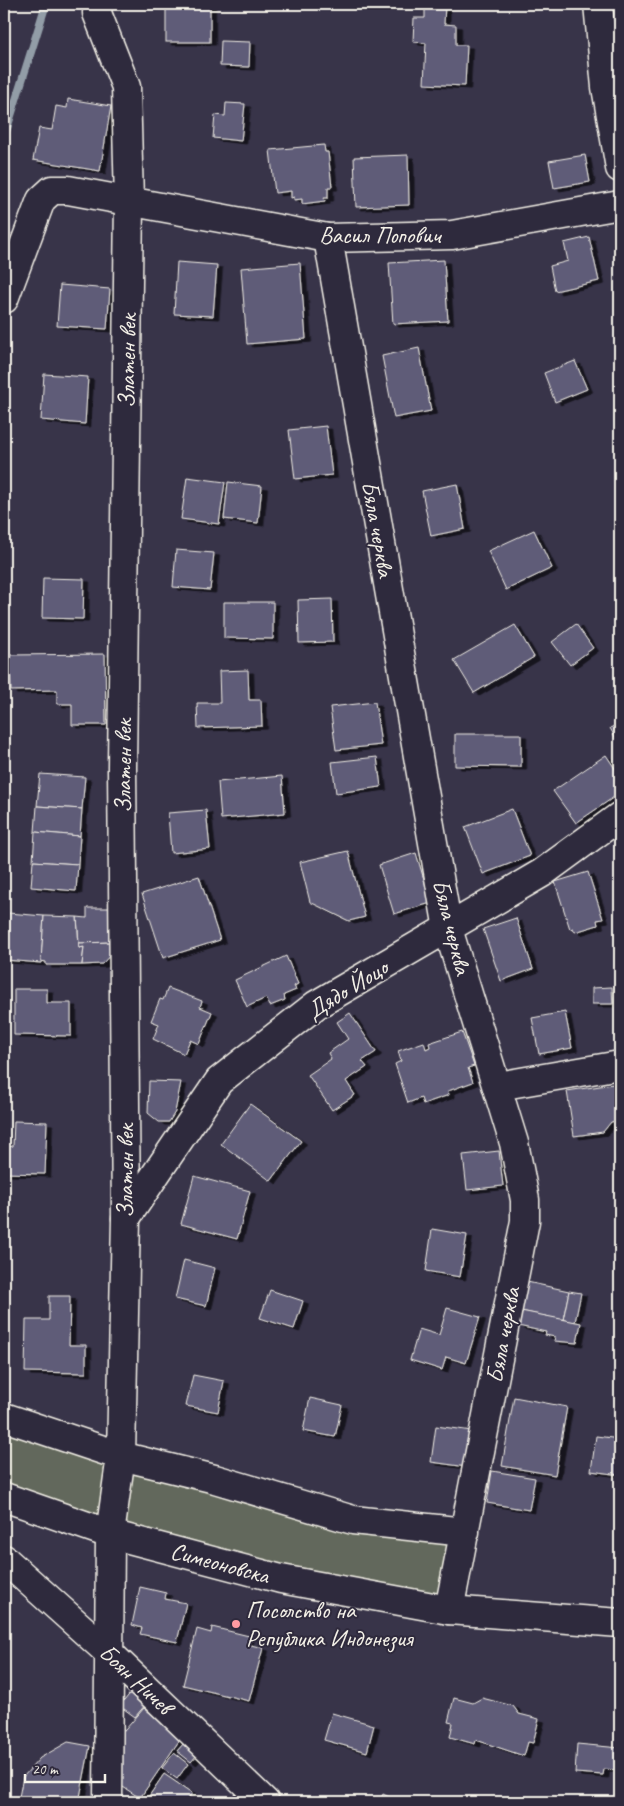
<svg xmlns="http://www.w3.org/2000/svg" width="624" height="1806" viewBox="0 0 624 1806" font-family="Caveat,sans-serif">
<style>
.green{fill:#62685b;stroke:#abaca2}
.lines{fill:none;stroke-linecap:round;stroke-linejoin:round}
.stream{stroke:#929da7;stroke-width:8}
.building{fill:#5e5b78;stroke:#f4f1e8;filter:url(#shadow)}
.minor-casing{stroke:#f4f1e8;stroke-width:31}
.minor{stroke:#2f2a3d;stroke-width:28}
.poi-dot{fill:#ff9aa2;stroke:#2f2a3d;stroke-width:2}
.labels{text-anchor:middle;stroke-width:4;stroke-linejoin:round;paint-order:stroke}
.street-label{font-size:24px;fill:#f4f1e8;stroke:#2f2a3d}
.poi-label{font-size:24px;fill:#f4f1e8;stroke:#2f2a3d;text-anchor:start}
</style>
<defs>
<filter id="shadow"><feDropShadow dx="5.5" dy="3" stdDeviation="0" flood-color="#0009"/></filter>
</defs>
<rect width="100%" height="100%" fill="#383449"/>
<filter id="ink" filterUnits="userSpaceOnUse"><feTurbulence type="fractalNoise" baseFrequency=".02" numOctaves="2"/><feDisplacementMap in="SourceGraphic" scale="10" xChannelSelector="R" yChannelSelector="G"/><feConvolveMatrix kernelMatrix="1 2 1 2 8 2 1 2 1" color-interpolation-filters="sRGB"/></filter>
<g filter="url(#ink)">
<path class="green" d="M4 1417 121 1456 465 1532 449 1610 4 1497Z"/>
<g class="lines">
<path class="stream" d="M4 138 46 4"/>
</g>
<g class="building">
<rect x="166" y="4" width="44" height="38"/>
<path d="M425 4H445L444 24 456 25V45H467L465 86 424 84 426 43 413 42 414 18H425Z"/>
<path d="M221 41 250 42 249 67 220 66Z"/>
<path d="M68 99 111 106 100 171 33 160 39 128 52 130 56 106 67 108Z"/>
<path d="M226 103 245 104 241 141 213 138 215 115 225 116Z"/>
<path d="M324 145 325 152H328L332 187H328V198H324L325 201 302 204V199L294 200V197L291 198V191L275 193 270 150Z"/>
<path d="M408 155 409 205 356 207 354 157Z"/>
<path d="M585 155 590 182 554 188 549 161Z"/>
<path d="M589 237 599 281 555 291 550 266 568 261 564 243Z"/>
<path d="M444 260 448 321 393 324 389 263Z"/>
<path d="M177 262 217 265 213 316 174 314Z"/>
<path d="M300 263 306 339 247 344 241 268Z"/>
<path d="M60 285 110 289 107 329 57 326Z"/>
<path d="M419 348 431 411 394 418 382 356Z"/>
<path d="M575 361 587 389 555 402 544 373Z"/>
<path d="M44 374 88 377 85 424 41 420Z"/>
<path d="M326 426 332 475 295 479 289 430Z"/>
<path d="M187 477 225 482 219 524 181 519Z"/>
<path d="M228 482 262 486 258 523 224 519Z"/>
<path d="M457 484 465 529 431 536 422 491Z"/>
<path d="M534 530 552 568 506 590 488 551Z"/>
<path d="M176 550 214 553 210 590 173 587Z"/>
<path d="M43 578 84 579 83 619 42 618Z"/>
<path d="M332 599 333 642 299 643 298 600Z"/>
<path d="M224 602H273V639L224 638Z"/>
<path d="M576 624 593 648 570 665 552 642Z"/>
<path d="M515 625 534 657 474 693 454 660Z"/>
<path d="M105 654 106 725H72V704H57V690L11 691 10 655Z"/>
<path d="M248 670 249 700H261L262 726 198 728 197 703H220L219 671Z"/>
<path d="M375 702 381 745 336 750 330 707Z"/>
<path d="M620 723V746L610 728Z"/>
<path d="M455 734H521V767L455 766Z"/>
<path d="M606 755 620 776V793L576 823 553 791Z"/>
<path d="M377 757 381 787 336 793 332 762Z"/>
<path d="M40 774 85 777 82 809 37 806Z"/>
<path d="M282 776 285 813 221 819 218 782Z"/>
<path d="M37 806 82 809 80 836 35 832Z"/>
<path d="M512 809 530 856 483 874 465 827Z"/>
<path d="M206 810 210 849 171 853 168 813Z"/>
<path d="M35 832 80 836 78 864 33 861Z"/>
<path d="M348 851 365 917 349 921 310 902 300 862Z"/>
<path d="M416 853 431 903 394 914 379 865Z"/>
<path d="M33 861 78 864 76 891 31 887Z"/>
<path d="M588 872 603 919 597 920 598 925 575 932 573 928 570 929 555 882Z"/>
<path d="M199 876 220 940 163 958 142 894Z"/>
<path d="M87 908H111L113 942 79 943 77 917 87 918Z"/>
<path d="M8 913 44 916 41 963 5 960Z"/>
<path d="M44 916 77 917 79 948 84 947 82 965H46V962L41 961Z"/>
<path d="M516 918 533 969 501 981 483 929Z"/>
<path d="M113 942V952L102 964 82 965 84 947 79 948V943Z"/>
<path d="M286 956 298 984 294 986 296 990 284 995 285 1000 270 1006 266 998 247 1007 235 980Z"/>
<path d="M612 987 613 1004H592V988Z"/>
<path d="M168 988 202 1001 200 1007 212 1012 199 1044 190 1040 184 1054 153 1039 159 1024 151 1021 160 999 163 1000Z"/>
<path d="M14 989H47V1003H71V1036L14 1035Z"/>
<path d="M565 1012 572 1048 539 1054 532 1018Z"/>
<path d="M350 1013 376 1052 362 1061 367 1067 346 1081 355 1095 332 1110 308 1075 331 1059 328 1053 348 1039 337 1022Z"/>
<path d="M462 1032 474 1066 468 1068 473 1082 448 1091 449 1095 423 1104 421 1098 408 1103 395 1064 401 1061 398 1051 424 1042 426 1049 430 1047 429 1043Z"/>
<path d="M149 1081 181 1082 175 1112 169 1122H159L148 1113Z"/>
<path d="M620 1083V1120L611 1122 603 1132 574 1136 567 1091Z"/>
<path d="M250 1104 301 1141 271 1181 221 1144Z"/>
<path d="M14 1121 47 1122 45 1174 4 1173V1148L13 1146Z"/>
<path d="M499 1151 503 1186 467 1190 463 1155Z"/>
<path d="M194 1176 250 1191 237 1239 181 1224Z"/>
<path d="M432 1229 467 1235 460 1277 426 1271Z"/>
<path d="M184 1260 215 1268 206 1306 175 1299Z"/>
<path d="M527 1282 569 1291 563 1320 521 1311Z"/>
<path d="M270 1290 303 1301 294 1329 260 1318Z"/>
<path d="M569 1291 581 1293 575 1322 563 1320Z"/>
<path d="M49 1296H70L69 1345H86V1373L25 1372 26 1320H49Z"/>
<path d="M447 1308 480 1317 466 1363 446 1357 442 1370 410 1360 419 1329 439 1335Z"/>
<path d="M521 1311 581 1323 577 1343 554 1341 555 1337 545 1335 546 1332 518 1326Z"/>
<path d="M193 1375 224 1381 218 1412 186 1406Z"/>
<path d="M514 1397 567 1407 555 1475 502 1466Z"/>
<path d="M310 1398 342 1405 335 1437 303 1431Z"/>
<path d="M436 1426 472 1431 467 1467 431 1462Z"/>
<path d="M596 1436 620 1439V1475L591 1471Z"/>
<path d="M492 1471 535 1478 529 1510 487 1503Z"/>
<path d="M140 1587 166 1593 165 1599 186 1603 177 1642 140 1634 142 1628 132 1625Z"/>
<path d="M212 1627 249 1636 247 1644 263 1648 249 1701 183 1685 197 1629 211 1633Z"/>
<path d="M132 1691 147 1703 135 1717 120 1706Z"/>
<path d="M454 1698 473 1703 482 1698 513 1706 519 1714 539 1719 533 1743 528 1742 524 1756 476 1740 475 1744 450 1737 453 1723 448 1722Z"/>
<path d="M144 1708 181 1738 140 1798 109 1778 119 1737Z"/>
<path d="M332 1713 374 1725 367 1752 324 1740Z"/>
<path d="M68 1742 90 1746 79 1802H18L23 1777 40 1758Z"/>
<path d="M184 1743 197 1755 191 1762 177 1751Z"/>
<path d="M577 1744 620 1748 618 1770 604 1769 603 1775 575 1773Z"/>
<path d="M174 1753 188 1764 177 1779 162 1768Z"/>
<path d="M164 1774 192 1793 186 1802H145Z"/>
<path d="M383 1794 399 1802H379Z"/>
</g>
<g class="lines">
<g class="minor-casing">
<g id="minor">
<path d="M98 4 97 13 126 87 129 201 122 767 126 1218 121 1456 110 1534 108 1802"/>
<path d="M598 4 606 87 620 168"/>
<path d="M328 238 448 929 514 1143 525 1200V1221L449 1610"/>
<path d="M4 299 41 200 52 190H68L328 238 452 235 620 205"/>
<path d="M498 1086 620 1065"/>
<path d="M126 1218 219 1081 316 1005 542 873 620 816"/>
<path d="M4 1417 121 1456 215 1479 353 1520 465 1532"/>
<path d="M4 1497 110 1534 281 1579 449 1610 620 1623"/>
<path d="M4 1559 108 1652 265 1802"/>
</g>
</g>
<use href="#minor" class="minor"/>
</g>
</g>
<circle class="poi-dot" cx="236" cy="1624" r="5"/>
<g class="labels">
<g class="street-label">
<text x="380" y="243">Васил Попович</text>
<text transform="translate(127 361) rotate(-89)" y="8">Златен век</text>
<text transform="translate(378 529) rotate(80)" y="8">Бяла черква</text>
<text transform="translate(123 766) rotate(-90)" y="8">Златен век</text>
<text transform="translate(452 927) rotate(76)" y="8">Бяла черква</text>
<text transform="translate(347 989) rotate(-32)" y="8">Дядо Йоцо</text>
<text transform="translate(125 1171) rotate(-90)" y="8">Златен век</text>
<text transform="translate(503 1335) rotate(-79)" y="8">Бяла черква</text>
<text transform="translate(220 1563) rotate(15)" y="8">Симеоновска</text>
<text transform="translate(136 1679) rotate(43)" y="8">Боян Ничев</text>
</g>
<g class="poi-label">
<text x="246" y="1618">Посолство на<tspan x="246" dy="28">Република Индонезия</tspan></text>
</g>
</g>
<rect width="624" height="1806" fill="none" stroke="#2f2a3d" stroke-width="20"/>
<rect x="10" y="10" width="604" height="1786" fill="none" stroke="#f4f1e8" stroke-width="2" filter="url(#ink)"/>
<path d="M25 1774v8h80v-8" fill="none" stroke="#f4f1e8" stroke-width="2.5"/>
<text x="32" y="1774" font-size="15" fill="#f4f1e8" stroke="#2f2a3d" stroke-width="4" paint-order="stroke">20 m</text>
</svg>
